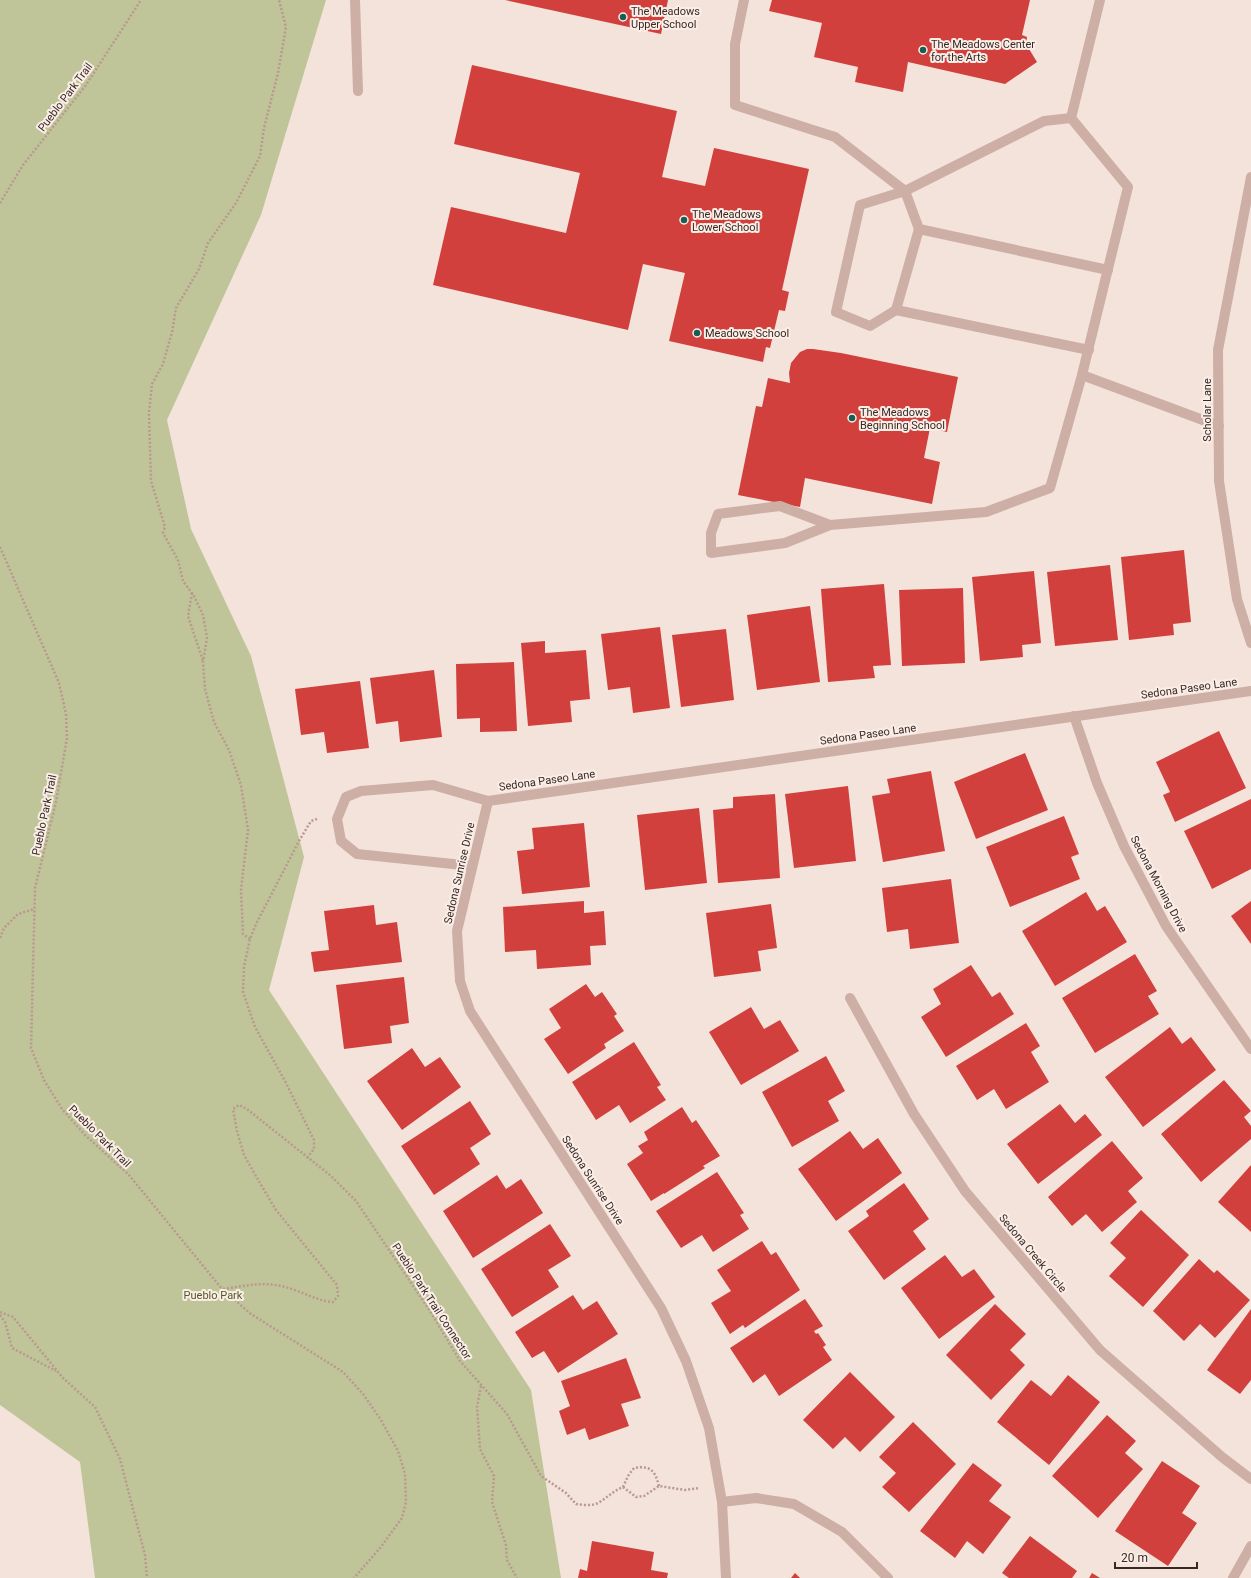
<svg xmlns="http://www.w3.org/2000/svg" width="1251" height="1578" viewBox="0 0 1251 1578" font-family="Roboto,sans-serif">
<style>
.green{fill:#bfc599}
.building{fill:#d1403c}
.lines{fill:none;stroke-linecap:round;stroke-linejoin:round}
.path{stroke:#b9988f;stroke-width:2.5;stroke-dasharray:2 2;stroke-linecap:butt}
.minor{stroke:#cdafa5;stroke-width:10}
.poi-dot{fill:#195e54;stroke:#fbeee7;stroke-width:1.5}
.labels{text-anchor:middle;stroke-width:4;stroke-linejoin:round;paint-order:stroke}
.poi-label{font-size:11px;fill:#382927;stroke:#fbeee7;text-anchor:start}
.street-label{font-size:11px;fill:#382927;stroke:#fbeee7}
.park-label{font-size:11px;fill:#525928;stroke:#fbeee7}
</style>
<rect width="100%" height="100%" fill="#f4e3db"/>
<path class="green" d="M0 0H326L261 215 167 420 191 529 251 656 304 857 269 990 531 1390 561 1578H95L80 1462 0 1405Z"/>
<g class="building">
<path d="M505 0H668L661 34Z"/>
<path d="M772 0H1030L1022 35 1027 37 1026 44 1037 62 1005 84 908 62 903 92 855 82 858 67 814 57 822 23 769 11Z"/>
<path d="M472 65 677 111 662 177 705 186 714 148 809 169 782 290 789 292 785 311 779 310 770 348 766 347 763 362 669 341 685 273 643 264 628 330 433 285 451 207 566 233 580 173 454 144Z"/>
<path d="M807 349H813L841 353 958 377 947 432 930 428 924 458 940 462 932 504 805 478 800 507 738 495 756 406 762 407 768 378 790 383 789 373 791 363 800 352Z"/>
<path d="M1184 550 1191 622 1173 624 1174 635 1129 640 1121 557Z"/>
<path d="M1110 565 1118 640 1055 646 1047 572Z"/>
<path d="M1034 571 1041 643 1022 645 1023 657 980 661 972 577Z"/>
<path d="M884 584 891 665 873 666 875 678 828 682 821 589Z"/>
<path d="M963 588 965 663 902 666 899 590Z"/>
<path d="M810 606 820 682 757 690 747 615Z"/>
<path d="M660 627 670 708 633 713 630 687 608 690 601 634Z"/>
<path d="M726 629 734 700 681 707 672 635Z"/>
<path d="M545 641V653L586 650 590 699 570 701 572 722 528 726 521 643Z"/>
<path d="M514 662 517 731 480 732V718L457 719 456 664Z"/>
<path d="M434 670 442 737 400 742 398 721 376 724 370 678Z"/>
<path d="M360 681 369 748 327 753 324 732 301 735 295 689Z"/>
<path d="M1219 731 1246 788 1175 822 1163 795 1170 792 1156 762Z"/>
<path d="M1025 753 1048 810 976 839 954 782Z"/>
<path d="M931 771 945 851 883 862 872 796 890 793 887 779Z"/>
<path d="M848 786 856 861 794 868 785 794Z"/>
<path d="M775 794 780 878 718 883 713 810 733 808V797Z"/>
<path d="M1251 799V869L1212 889 1184 831Z"/>
<path d="M699 808 707 883 645 890 637 815Z"/>
<path d="M1064 816 1079 854 1071 857 1080 879 1010 907 986 847Z"/>
<path d="M584 823 590 887 522 894 517 851 534 849 532 828Z"/>
<path d="M951 879 959 943 910 949 908 929 887 932 882 888Z"/>
<path d="M1086 892 1097 911 1105 906 1127 942 1055 986 1022 931Z"/>
<path d="M584 901V913L604 911 606 945 590 946 591 965 537 969 536 950 505 952 503 907Z"/>
<path d="M1251 901V944L1231 916Z"/>
<path d="M771 904 777 948 758 951 761 971 714 977 706 913Z"/>
<path d="M374 905 376 925 397 922 402 962 314 972 311 952 329 950 324 911Z"/>
<path d="M1135 954 1157 991 1148 996 1159 1014 1095 1053 1062 998Z"/>
<path d="M971 965 992 997 1000 992 1014 1014 946 1057 921 1017 941 1004 933 989Z"/>
<path d="M404 977 409 1023 390 1026 392 1043 344 1049 336 985Z"/>
<path d="M586 984 595 997 602 992 617 1014 614 1016 624 1031 604 1044 606 1048 568 1074 544 1039 561 1028 549 1009Z"/>
<path d="M751 1007 764 1029 780 1020 799 1051 741 1085 709 1032Z"/>
<path d="M1026 1023 1040 1046 1031 1052 1049 1082 1006 1109 994 1089 977 1100 956 1066Z"/>
<path d="M1170 1027 1182 1044 1191 1037 1216 1070 1143 1127 1105 1077Z"/>
<path d="M634 1042 661 1085 657 1087 666 1100 630 1123 619 1105 596 1120 572 1082Z"/>
<path d="M412 1048 425 1067 440 1057 461 1087 402 1130 367 1081Z"/>
<path d="M826 1056 845 1091 828 1101 839 1121 792 1147 762 1092Z"/>
<path d="M1224 1080 1251 1111 1244 1117 1251 1126V1139L1201 1182 1161 1134Z"/>
<path d="M470 1101 491 1134 470 1148 480 1164 434 1195 401 1146Z"/>
<path d="M1060 1104 1075 1123 1085 1114 1102 1135 1038 1184 1007 1144Z"/>
<path d="M682 1107 692 1123 696 1120 720 1156 703 1166 705 1168 664 1194V1193L651 1201 627 1164 643 1153 638 1146 648 1140 644 1132Z"/>
<path d="M850 1131 863 1149 878 1138 902 1173 836 1221 798 1169Z"/>
<path d="M1112 1141 1143 1178 1128 1191 1137 1202 1102 1232 1086 1214 1072 1226 1048 1197Z"/>
<path d="M1251 1165V1232L1218 1202Z"/>
<path d="M717 1172 744 1213 740 1215 749 1229 713 1252 702 1235 681 1248 656 1211Z"/>
<path d="M497 1175 506 1189 521 1179 543 1213 473 1258 443 1211Z"/>
<path d="M904 1183 929 1219 913 1231 926 1249 884 1280 848 1231 869 1216 866 1211Z"/>
<path d="M1141 1210 1189 1255 1143 1307 1109 1276 1126 1258 1110 1243Z"/>
<path d="M550 1224 571 1256 548 1270 559 1287 512 1317 481 1269Z"/>
<path d="M762 1241 771 1255 776 1252 800 1290 745 1328 743 1325 730 1334 711 1303 731 1291 717 1270Z"/>
<path d="M945 1255 962 1277 974 1269 995 1297 939 1339 901 1288Z"/>
<path d="M1199 1259 1214 1273 1217 1270 1250 1300 1215 1338 1200 1324 1184 1341 1153 1311Z"/>
<path d="M573 1295 583 1310 597 1301 618 1334 558 1373 544 1351 532 1358 515 1332Z"/>
<path d="M805 1299 823 1326 814 1331 816 1334 818 1333 826 1345 823 1347 832 1360 779 1396 765 1374 753 1383 730 1348Z"/>
<path d="M995 1304 1026 1334 1010 1350 1025 1365 991 1400 946 1355Z"/>
<path d="M1251 1309V1380L1240 1394 1207 1370Z"/>
<path d="M626 1358 641 1398 621 1404 629 1426 589 1440 585 1428 567 1435 559 1411 570 1406 561 1381Z"/>
<path d="M850 1372 895 1417 860 1452 845 1437 833 1449 803 1420Z"/>
<path d="M1068 1375 1100 1402 1049 1465 997 1422 1031 1380 1051 1396Z"/>
<path d="M1107 1415 1136 1441 1125 1453 1143 1469 1098 1518 1052 1476Z"/>
<path d="M913 1422 956 1464 909 1512 882 1487 896 1473 879 1457Z"/>
<path d="M1162 1461 1200 1486 1182 1513 1197 1523 1168 1566 1115 1531Z"/>
<path d="M973 1463 1002 1485 989 1501 1011 1517 983 1554 967 1541 955 1558 920 1531Z"/>
<path d="M1030 1536 1077 1571 1072 1578H1009L1002 1573Z"/>
<path d="M592 1541 654 1552 651 1570 668 1573 667 1578H578L580 1569 587 1571Z"/>
<path d="M795 1573 800 1578H791Z"/>
<path d="M1092 1573 1100 1578H1089Z"/>
</g>
<g class="lines">
<g class="path">
<path d="M0 203 23 165 86 85 141 0"/>
<path d="M0 547 59 683 66 714 67 738 56 802 35 888 31 1048 44 1080 62 1109 85 1135 129 1175 222 1289 251 1314 343 1372 363 1394 381 1420 398 1451 405 1474 406 1502 402 1518 380 1548 354 1578"/>
<path d="M192 593 188 616 203 661"/>
<path d="M0 938 4 928 18 914 34 909"/>
<path d="M250 939 243 934 241 890 248 830 241 785 229 750 214 722 205 689 203 662 207 638 203 615 194 596 183 581 178 560 163 533 165 527 151 481 149 413 152 384 163 364 172 332 176 308 199 269 208 243 236 203 260 156 264 128 278 73 286 27 279 0"/>
<path d="M307 1158 314 1149V1140L286 1083 255 1027 243 992 244 967 250 939 256 924 299 841 311 821 317 819"/>
<path d="M223 1289C244 1286 264 1281 285 1287 302 1291 316 1301 333 1302L338 1296 337 1285 276 1210 261 1185 244 1155 237 1131 233 1109 239 1105 247 1109 331 1176 356 1201 430 1311 460 1361 507 1414 541 1476 566 1493 576 1504C583 1505 592 1506 598 1503 607 1498 613 1491 623 1487L636 1497 644 1496 659 1486 685 1490 700 1488"/>
<path d="M0 1312 13 1317 63 1378 95 1407 120 1459 145 1555 147 1578"/>
<path d="M0 1315 5 1322 12 1348 56 1371"/>
<path d="M481 1386 477 1407 480 1449 494 1476 492 1502 506 1545 507 1560 517 1578"/>
<path d="M623 1487 628 1476 634 1468C651 1465 655 1471 659 1486"/>
</g>
<g class="minor">
<path d="M355 0 358 91"/>
<path d="M744 0 735 44V105L835 137 905 191 919 229 1108 270"/>
<path d="M1071 118 1044 121 905 191 860 205 836 312 870 326 896 310 1089 350"/>
<path d="M1251 177 1218 350 1219 481 1237 599 1251 643"/>
<path d="M896 310 919 229"/>
<path d="M1082 375 1219 426"/>
<path d="M830 525 780 506 718 514 711 533V553L785 543 830 525 986 512 1050 488 1082 375 1128 187 1071 118 1100 0"/>
<path d="M1074 716 1097 783 1124 846 1166 926 1251 1049"/>
<path d="M488 801 457 931 460 981 470 1011 661 1308 686 1361 709 1428 722 1502 726 1578"/>
<path d="M472 866 357 854 341 841 337 819 346 797 361 791 433 785 488 801 1251 691"/>
<path d="M850 998 914 1114 965 1191 1100 1350 1222 1457 1251 1479"/>
<path d="M722 1502 756 1498 794 1504 842 1532 888 1578"/>
<path d="M1233 1578 1251 1546"/>
</g>
</g>
<g class="poi-dot">
<circle cx="623" cy="17" r="4"/>
<circle cx="923" cy="50" r="4"/>
<circle cx="684" cy="220" r="4"/>
<circle cx="697" cy="333" r="4"/>
<circle cx="852" cy="418" r="4"/>
</g>
<g class="labels">
<g class="poi-label">
<text x="631" y="15">The Meadows<tspan x="631" dy="13">Upper School</tspan></text>
<text x="931" y="48">The Meadows Center<tspan x="931" dy="13">for the Arts</tspan></text>
<text x="692" y="218">The Meadows<tspan x="692" dy="13">Lower School</tspan></text>
<text x="705" y="337">Meadows School</text>
<text x="860" y="416">The Meadows<tspan x="860" dy="13">Beginning School</tspan></text>
</g>
<g class="street-label">
<text transform="translate(65 97) rotate(-53)" y="4">Pueblo Park Trail</text>
<text transform="translate(1207 410) rotate(-90)" y="4">Scholar Lane</text>
<text transform="translate(1189 688) rotate(-8)" y="4">Sedona Paseo Lane</text>
<text transform="translate(868 734) rotate(-8)" y="4">Sedona Paseo Lane</text>
<text transform="translate(547 780) rotate(-8)" y="4">Sedona Paseo Lane</text>
<text transform="translate(44 815) rotate(-78)" y="4">Pueblo Park Trail</text>
<text transform="translate(459 873) rotate(-77)" y="4">Sedona Sunrise Drive</text>
<text transform="translate(1159 884) rotate(62)" y="4">Sedona Morning Drive</text>
<text transform="translate(100 1136) rotate(45)" y="4">Pueblo Park Trail</text>
<text transform="translate(593 1180) rotate(57)" y="4">Sedona Sunrise Drive</text>
<text transform="translate(1033 1253) rotate(50)" y="4">Sedona Creek Circle</text>
<text transform="translate(432 1301) rotate(57)" y="4">Pueblo Park Trail Connector</text>
</g>
<g class="park-label">
<text x="213" y="1299">Pueblo Park</text>
</g>
</g>
<path d="M1115 1562v6h82v-6" fill="none" stroke="#382927" stroke-width="2"/>
<text x="1121" y="1562" font-size="12" fill="#382927" stroke="#fbeee7" stroke-width="3" paint-order="stroke">20 m</text>
</svg>
